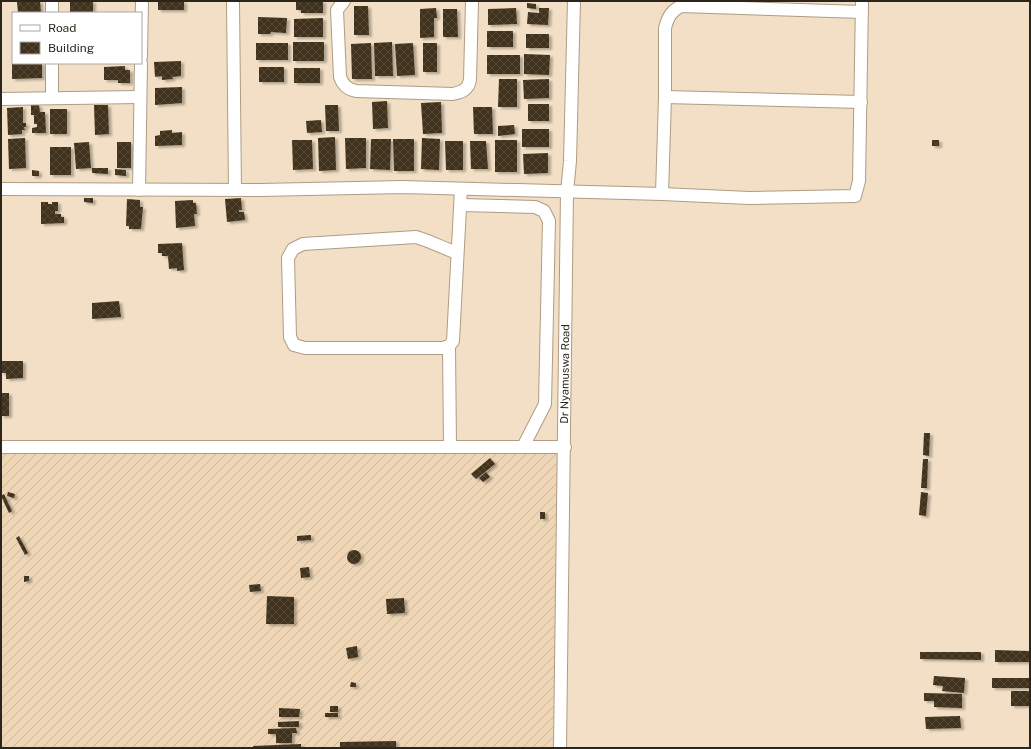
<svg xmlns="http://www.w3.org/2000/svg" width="1031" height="749" viewBox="0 0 1031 749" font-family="'Public Sans',sans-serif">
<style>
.industrial{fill:url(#industrial-furrows)}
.building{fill:url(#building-cross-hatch);filter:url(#shadow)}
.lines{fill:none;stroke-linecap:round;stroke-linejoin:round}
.minor-casing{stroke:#ae9c84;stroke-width:14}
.minor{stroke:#fff;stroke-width:12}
.labels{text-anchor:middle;stroke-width:4;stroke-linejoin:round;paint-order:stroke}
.street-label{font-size:11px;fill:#2c251c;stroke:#fff}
</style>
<defs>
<pattern id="industrial-furrows" width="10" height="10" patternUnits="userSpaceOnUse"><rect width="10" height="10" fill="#edd5b5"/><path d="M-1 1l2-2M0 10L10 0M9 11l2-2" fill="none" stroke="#cbb79b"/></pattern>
<pattern id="building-cross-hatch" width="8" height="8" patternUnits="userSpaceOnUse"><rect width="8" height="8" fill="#3f311c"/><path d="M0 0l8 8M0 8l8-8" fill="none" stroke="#524634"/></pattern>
<filter id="shadow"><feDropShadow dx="3" dy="2" stdDeviation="1" flood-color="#0004"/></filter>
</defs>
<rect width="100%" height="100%" fill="#f2dfc5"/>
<path class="industrial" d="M558 451 553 748H1V453L242 454Z"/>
<g class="building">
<path d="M40 1 41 13H18L17 2Z"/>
<rect x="70" y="1" width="23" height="12"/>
<rect x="158" y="1" width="26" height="9"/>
<path d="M296 1H323V13H301V10H296Z"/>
<path d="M527 3 536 4V9L527 8Z"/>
<path d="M354 6H368L369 35H354Z"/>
<path d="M436 8 437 18H434V37L420 38V9Z"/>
<path d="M516 8 517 24 488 25V9Z"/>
<path d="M539 8H549L548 25 527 24 528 12 539 13Z"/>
<path d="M443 9H457L458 37H443Z"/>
<path d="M258 17 287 18 286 33 271 32 270 34H258Z"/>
<path d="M323 18V37H294V19Z"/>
<rect x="487" y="31" width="26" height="16"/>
<rect x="526" y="34" width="23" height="14"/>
<rect x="293" y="42" width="31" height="19"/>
<path d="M392 42 393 76H375L374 43Z"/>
<rect x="256" y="43" width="32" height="17"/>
<path d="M371 43 372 79H352L351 44Z"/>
<path d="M413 43 415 75 397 76 395 44Z"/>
<rect x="423" y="43" width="14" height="29"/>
<path d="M524 54 550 55 549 75 524 74Z"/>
<rect x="487" y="55" width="33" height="19"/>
<path d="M181 61V76L172 77 173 79 162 80V76L155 77 154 62Z"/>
<path d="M42 63V78L12 79V64Z"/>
<path d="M125 66V70H130V83H118V80H104V67Z"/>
<rect x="259" y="67" width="25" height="15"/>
<rect x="294" y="68" width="26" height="15"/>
<path d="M499 79H517V107H498Z"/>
<path d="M549 79V98L524 99 523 80Z"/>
<path d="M182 87V103L155 105V88Z"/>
<path d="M387 101 388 128 373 129 372 102Z"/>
<path d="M441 102 442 133 423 134 421 103Z"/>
<rect x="528" y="104" width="21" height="17"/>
<path d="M31 105H39L40 112H45L46 133H32V128L37 127V124H34V115H31Z"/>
<path d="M94 105H108L109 134 95 135Z"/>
<path d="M325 105H338L339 131H326Z"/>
<path d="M23 107V123H26V127H24L25 130H22V134L8 135 7 108Z"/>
<path d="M473 107H492L493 134H474Z"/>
<rect x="50" y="109" width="17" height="25"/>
<path d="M321 120 322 132 307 133 306 121Z"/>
<path d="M514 125 515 134 498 136V126Z"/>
<rect x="522" y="129" width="27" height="18"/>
<path d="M172 130V133L182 132V145L155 146V136L160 135V131Z"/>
<path d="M335 137 336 170 319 171 318 138Z"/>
<path d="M25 138 26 168 9 169 8 139Z"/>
<path d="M345 138H366V168L346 169Z"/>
<path d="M422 138 440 139 439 170 421 169Z"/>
<path d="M371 139H391L390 170 370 169Z"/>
<path d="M393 139H414V171H394Z"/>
<path d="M292 140H312L313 169 293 170Z"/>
<rect x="495" y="140" width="22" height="32"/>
<rect x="932" y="140" width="7" height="6"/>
<path d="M445 141H463V170H446Z"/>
<path d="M470 141H486L488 169H471Z"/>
<path d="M89 142 91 168 76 169 74 143Z"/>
<rect x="117" y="142" width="14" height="26"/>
<rect x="50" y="147" width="21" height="28"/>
<path d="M548 153V173L524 174 523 154Z"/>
<path d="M92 168H108V174L92 173Z"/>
<path d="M115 169 126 170V176L115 175Z"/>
<path d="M32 170 39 171V176H32Z"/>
<path d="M84 198H93V203L84 202Z"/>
<path d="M241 198 242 210H239V212H244L245 220 227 222 225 199Z"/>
<path d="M127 199 140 200V207H143L141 229H129V226H126Z"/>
<path d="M193 200V203H196L197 214H194L195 226 176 228 175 201Z"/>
<path d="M41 202H48V204H52V202H58V211H55V214H61V217H64V223L41 224Z"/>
<path d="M182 243 184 270 177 271V268L169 269 168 256H162V253H158V244Z"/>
<path d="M119 301 121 317 92 319V303Z"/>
<path d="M1 361H23V378L6 379V373H1Z"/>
<rect x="1" y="393" width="8" height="23"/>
<path d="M924 433H930L929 456 923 455Z"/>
<path d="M490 458 495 464 476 479 471 474Z"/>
<path d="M923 459H928L927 488H921Z"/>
<path d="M486 472 490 477 483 482 479 478Z"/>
<path d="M8 492 15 494 14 498 7 496Z"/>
<path d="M921 492 928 493 926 516 919 515Z"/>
<path d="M4 494 12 511 9 513 1 496Z"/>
<rect x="540" y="512" width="5" height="7"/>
<path d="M311 535V540L297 541V536Z"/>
<path d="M19 536 28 553 25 555 16 538Z"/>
<circle cx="354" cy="557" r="7"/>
<path d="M309 567 310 577 301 578 300 568Z"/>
<path d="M24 576H29V581L24 582Z"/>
<path d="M260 584 261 591 250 592 249 585Z"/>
<path d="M267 596 294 597V624H266Z"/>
<path d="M404 598 405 613 387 614 386 599Z"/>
<path d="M357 646 358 657 348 659 346 648Z"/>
<path d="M995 650 1030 651V662H995Z"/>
<path d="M920 652H981V660L920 659Z"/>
<path d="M934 676 965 678 964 693 942 691 943 686 933 685Z"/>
<rect x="992" y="678" width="38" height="10"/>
<path d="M351 682 356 683V687H350Z"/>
<rect x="1011" y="691" width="19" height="15"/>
<path d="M924 693 962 694V708L934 707V701H924Z"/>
<rect x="330" y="706" width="8" height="6"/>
<path d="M279 708 300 709 299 717H279Z"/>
<rect x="325" y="713" width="13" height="4"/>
<path d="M960 716 961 728 926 729 925 717Z"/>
<path d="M299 721V727H278V722Z"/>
<path d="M296 728 297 733H292V743H276V734H268V729Z"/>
<path d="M396 741V748H340V742Z"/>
<path d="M301 744V748H253V746Z"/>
</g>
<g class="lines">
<g class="minor-casing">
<g id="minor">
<path d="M233 1 235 190"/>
<path d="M344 1 337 10 340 77C343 85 347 89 356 91L453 94C462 92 468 90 470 80L472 1"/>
<path d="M52 13V1"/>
<path d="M141 57 142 1"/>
<path d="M665 97 861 102"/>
<path d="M52 98V63"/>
<path d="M1 99 140 97"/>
<path d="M1 189 260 190 403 187 662 194 749 198 855 196 859 181 862 1"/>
<path d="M139 190 141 63"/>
<path d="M662 194 665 97V28C668 17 671 11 681 6L862 12"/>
<path d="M461 205 535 207 544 211 549 221 545 404 523 447"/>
<path d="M457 253C443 248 430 241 416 237L303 244 293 249 288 258 290 337 294 345 305 348H443L449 346 453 341 461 189"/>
<path d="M449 346 450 447"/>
<path d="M1 447H565"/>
<path id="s1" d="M560 748 567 192 570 161 574 1"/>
</g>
</g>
<use href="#minor" class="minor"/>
</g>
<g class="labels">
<g class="street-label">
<text dy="4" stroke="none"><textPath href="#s1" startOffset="374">Dr Nyamuswa Road</textPath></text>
</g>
</g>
<rect width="1031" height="749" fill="none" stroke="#2c251c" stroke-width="4"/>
<rect x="12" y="12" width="130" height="52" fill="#ffffff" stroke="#aba8a4"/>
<rect x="20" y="25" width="20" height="6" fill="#ffffff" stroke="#aba8a4"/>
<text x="48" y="32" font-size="12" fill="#2c251c">Road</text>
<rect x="20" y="42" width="20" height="12" fill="url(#building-cross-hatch)" stroke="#aba8a4"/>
<text x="48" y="52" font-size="12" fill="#2c251c">Building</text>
</svg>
